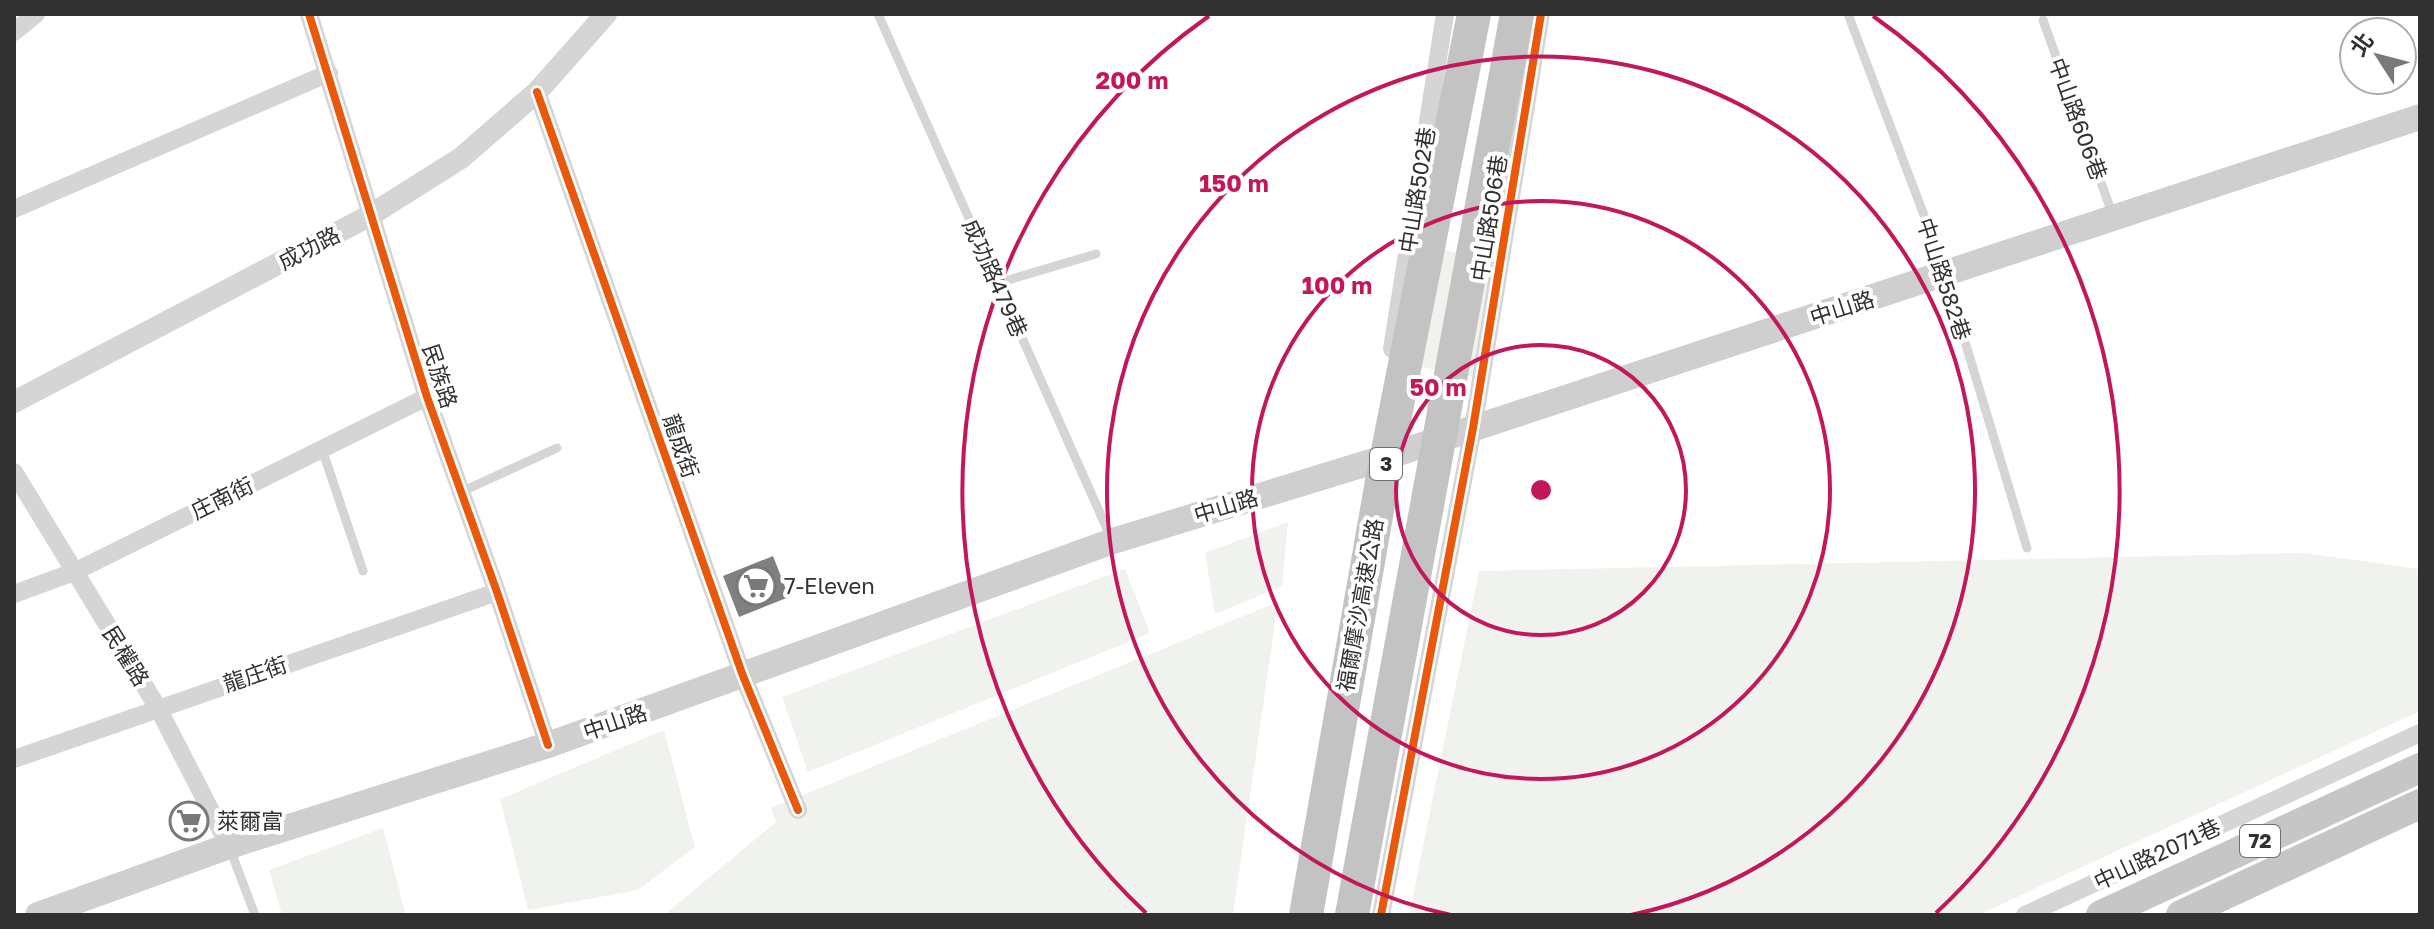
<svg xmlns="http://www.w3.org/2000/svg" width="2434" height="929" viewBox="0 0 2434 929" font-family="'Golos Text','Noto Sans TC',sans-serif">
<style>
.green{fill:#f0f3ed}
.building{fill:#808080}
.lines{fill:none;stroke-linecap:round;stroke-linejoin:round}
.service{stroke:#d5d5d5;stroke-width:9}
.minor{stroke:#d5d5d5;stroke-width:18}
.tertiary{stroke:#d5d5d5;stroke-width:22}
.secondary{stroke:#cfcfcf;stroke-width:26}
.trunk{stroke:#c6c6c6;stroke-width:30}
.motorway-bridge{stroke:#c3c3c3;stroke-width:34}
.cycleway-casing{stroke:#fff;stroke-width:13}
.cycleway{stroke:#e8590c;stroke-width:8}
.ring{fill:none;stroke:#c2185b;stroke-width:4}
.labels{text-anchor:middle;stroke-width:8;stroke-linejoin:round;paint-order:stroke}
.shield{fill:#fff;stroke:#6f6f6f;stroke-width:2}
.shield-label{font-size:20px;font-weight:bold;fill:#313131}
.street-label{font-size:22px;fill:#313131;stroke:#fff}
.poi-label{font-size:22px;fill:#313131;stroke:#fff;text-anchor:start}
.centre{fill:#c2185b;stroke:#fff;stroke-width:4}
.ring-label{font-size:24px;text-anchor:middle;font-weight:bold;fill:#c2185b;stroke:#fff;stroke-width:8;stroke-linejoin:round;paint-order:stroke}
</style>
<rect width="100%" height="100%" fill="#fff"/>
<g class="green">
<path d="M1419 245 1494 260 1475 377 1395 362Z"/>
<path d="M1288 522 1282 586 1215 614 1205 553Z"/>
<path d="M2305 553 2420 569V711L1978 915H1409L1479 571Z"/>
<path d="M1125 569 1150 633 808 772 782 697Z"/>
<path d="M1278 602 1233 915H664L776 822 771 808Z"/>
<path d="M664 730 695 847 638 890 528 910 500 799Z"/>
<path d="M383 828 406 915H282L269 870Z"/>
</g>
<path class="building" d="M773 556 789 597 739 617 723 576Z"/>
<g class="lines">
<g class="service">
<path d="M878 14 1111 538"/>
<path d="M1848 14 1939 255 2027 548"/>
<path d="M2043 20 2113 216"/>
<path d="M998 283 1096 254"/>
<path d="M322 449 363 571"/>
<path d="M461 492 557 448"/>
<path d="M230 849 255 915"/>
</g>
<g class="minor">
<path d="M309 14 427 397 497 592 548 745"/>
<path d="M14 32 36 14"/>
<path d="M537 92 743 676 798 810"/>
<path d="M14 209 329 73"/>
<path d="M1392 349 1445 14"/>
<path d="M14 472 158 708 229 846"/>
<path d="M14 594 74 572 427 397"/>
<path d="M14 759 497 592"/>
<path d="M1381 915 1473 428 1541 14"/>
<path d="M2025 915 2420 733"/>
</g>
<path class="tertiary" d="M14 402 369 216 461 158 537 92 606 14"/>
<path class="secondary" d="M38 915 229 846 548 745 1113 541 1374 461 2420 117"/>
<g class="trunk">
<path d="M2101 915 2420 768"/>
<path d="M2181 915 2420 804"/>
</g>
<g class="motorway-bridge">
<path d="M1306 915 1383 476 1474 14"/>
<path d="M1352 915 1517 14"/>
</g>
<g class="cycleway-casing">
<g id="cycleway">
<path d="M309 14 427 397 497 592 548 745"/>
<path d="M537 92 743 676 798 810"/>
<path d="M1381 915 1473 428 1541 14"/>
</g>
</g>
<use href="#cycleway" class="cycleway"/>
</g>
<g class="ring">
<circle cx="1541" cy="490" r="145"/>
<circle cx="1541" cy="490" r="289"/>
<path d="M1451 915A434 434 0 1 1 1631 915"/>
<path d="M1146 913A579 579 0 0 1 1209 16M1873 16A579 579 0 0 1 1936 913"/>
</g>
<defs>
<g id="supermarket-ring" transform="scale(2)"><circle r="9.5" fill="#fff" stroke="#797979" stroke-width="1.5"/><path d="M-6-5.5h2.5l.6 2H6L4.5 2H-2.5L-4.4-4H-6ZM-1.5 3.2a1.3 1.3 0 1 0 .1 0ZM3 3.2a1.3 1.3 0 1 0 .1 0Z" fill="#797979"/></g>
</defs>
<g fill-rule="evenodd">
<use href="#supermarket-ring" x="756" y="586"/>
<use href="#supermarket-ring" x="189" y="821"/>
</g>
<g class="labels">
<g class="shield">
<rect x="1370" y="448" width="32" height="32" rx="6"/>
<rect x="2240" y="825" width="40" height="32" rx="6"/>
</g>
<g class="shield-label">
<text x="1386" y="471">3</text>
<text x="2260" y="848">72</text>
</g>
<g class="street-label">
<text transform="translate(2078 119) rotate(70)" y="8">中山路606巷</text>
<text transform="translate(1417 190) rotate(-81)" y="8">中山路502巷</text>
<text transform="translate(1489 218) rotate(-81)" y="8">中山路506巷</text>
<text transform="translate(309 248) rotate(-28)" y="8">成功路</text>
<text transform="translate(995 278) rotate(66)" y="8">成功路479巷</text>
<text transform="translate(1944 279) rotate(72)" y="8">中山路582巷</text>
<text transform="translate(1842 308) rotate(-18)" y="8">中山路</text>
<text transform="translate(440 376) rotate(72)" y="8">民族路</text>
<text transform="translate(681 446) rotate(71)" y="8">龍成街</text>
<text transform="translate(222 498) rotate(-26)" y="8">庄南街</text>
<text transform="translate(1226 506) rotate(-17)" y="8">中山路</text>
<text transform="translate(1360 605) rotate(-80)" y="8">福爾摩沙高速公路</text>
<text transform="translate(126 656) rotate(58)" y="8">民權路</text>
<text transform="translate(255 674) rotate(-19)" y="8">龍庄街</text>
<text transform="translate(615 722) rotate(-19)" y="8">中山路</text>
<text transform="translate(2157 854) rotate(-25)" y="8">中山路2071巷</text>
</g>
<g class="poi-label">
<text x="784" y="594">7-Eleven</text>
<text x="217" y="829">萊爾富</text>
</g>
</g>
<circle cx="1541" cy="490" r="12" class="centre"/>
<g class="ring-label">
<text x="1132" y="89">200 m</text>
<text x="1234" y="192">150 m</text>
<text x="1337" y="294">100 m</text>
<text x="1438" y="396">50 m</text>
</g>
<rect width="2434" height="929" fill="none" stroke="#313131" stroke-width="32"/>
<g transform="translate(2378 56) rotate(306)"><circle r="38" fill="#ffffff" stroke="#adadad" stroke-width="2"/>
<path d="M0-6L14 30L0 20L-14 30Z" fill="#797979"/>
<text y="-12" font-size="22" font-weight="bold" text-anchor="middle" fill="#313131">北</text>
</g>
</svg>
